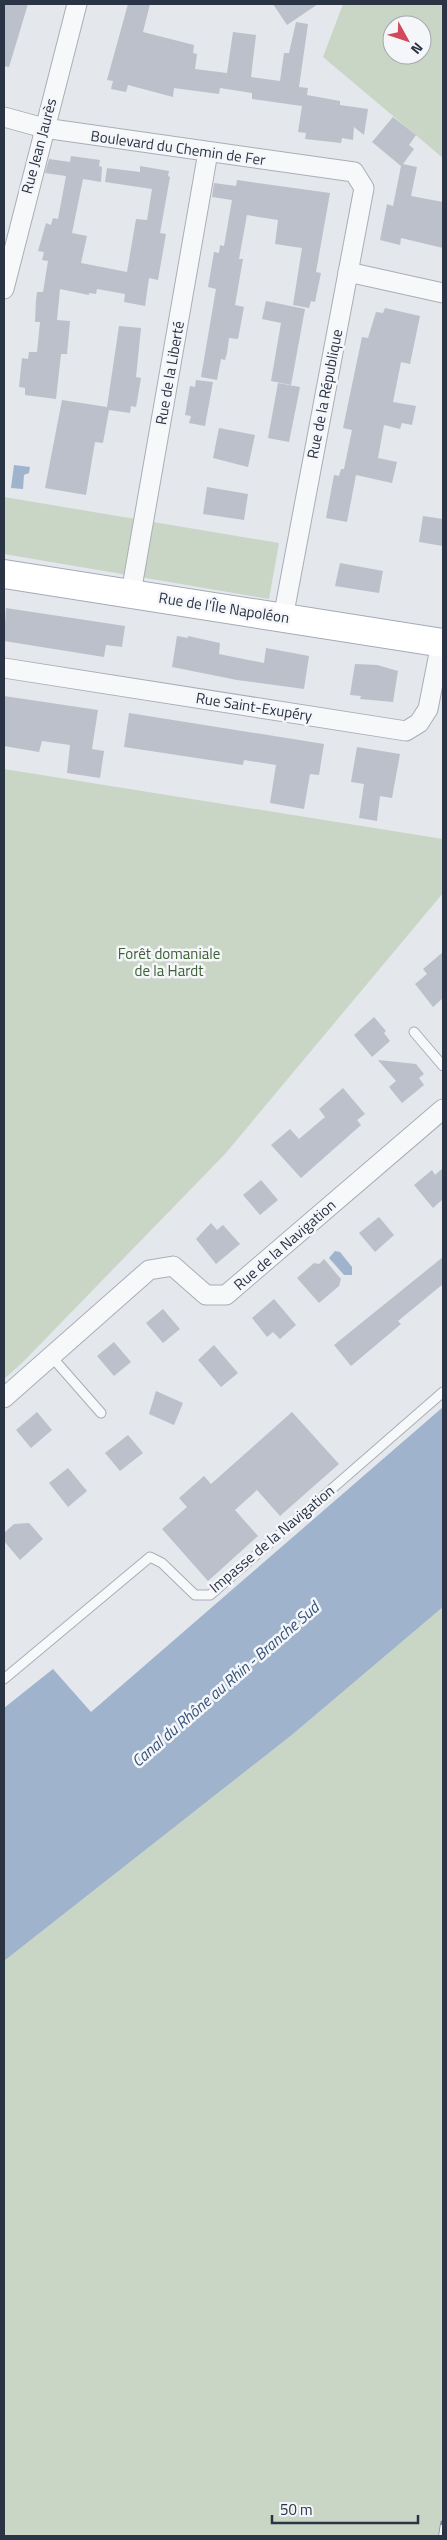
<svg xmlns="http://www.w3.org/2000/svg" width="447" height="2540" viewBox="0 0 447 2540" font-family="'Titillium Web',sans-serif">
<style>
.green{fill:#c9d6c5;fill-rule:evenodd}
.water{fill:#9fb4cc}
.building{fill:#bbc0ca}
.lines{fill:none;stroke-linecap:round;stroke-linejoin:round}
.lane-casing{stroke:#a9aeb7;stroke-width:11}
.street-casing{stroke:#a9aeb7;stroke-width:21}
.primary-casing{stroke:#a3abb8;stroke-width:30}
.lane{stroke:#f7f8fa;stroke-width:9}
.street{stroke:#f7f8fa;stroke-width:19}
.primary{stroke:#fff;stroke-width:28}
.rail-casing{stroke:#7d8696;stroke-width:5.5}
.rail{stroke:#f4f6f9;stroke-width:4;stroke-dasharray:11;stroke-linecap:butt}
.labels{text-anchor:middle;stroke-width:5;stroke-linejoin:round;paint-order:stroke}
.street-label{font-size:15px;fill:#2b3445;stroke:#f4f6f9}
.park-label{font-size:15px;fill:#3f6138;stroke:#f4f6f9}
.water-label{font-size:16px;font-style:italic;fill:#34527a;stroke:#f4f6f9}
</style>
<rect width="100%" height="100%" fill="#e4e7ec"/>
<g class="green">
<path d="M343 4H443V158L323 57ZM392 25H422V55H392Z"/>
<path d="M4 497 279 543 269 599 4 554Z"/>
<path d="M4 769 443 839V893L225 1154 22 1363 4 1379Z"/>
<path d="M443 1607V2536H4V1961L293 1734Z"/>
</g>
<g class="water">
<path d="M14 465 30 467 29 473 24 475 23 489 11 488Z"/>
<path d="M335 1251 340 1252 352 1267V1275H344L329 1258Z"/>
<path d="M443 1407V1607L293 1734 4 1961V1708L53 1669 91 1712Z"/>
</g>
<g class="building">
<path d="M4 4H28L9 67 4 66Z"/>
<path d="M128 4H150L143 32 194 45 193 53 197 54 195 69 227 73 233 32 256 35 251 77 280 81 284 53H289L296 22 308 24 299 87 308 88 307 95 340 101V105L368 109 364 135 354 127 353 140 342 138 341 143 305 139 306 133 298 132 302 106 252 99V93L220 88 219 94 174 88 173 97 128 85 126 92 111 89 113 81 107 80Z"/>
<path d="M273 4H318L287 25Z"/>
<path d="M393 117 416 135 409 145 414 149 403 164 417 167 411 196 443 202V248L401 238 400 245 380 240 387 204 393 206 401 166 372 142Z"/>
<path d="M71 156 100 160 99 166 102 167 101 182 83 179 72 233 87 236 81 263 127 272 136 219 147 220 152 189 105 182 107 168 140 172V166L169 171 168 176 170 177 160 233 166 234 158 280 149 278 145 306 124 302 125 294 97 289 96 294 89 293V295L60 289 57 320 70 321 67 354H61L56 399 25 395V388L19 387 22 358 28 359 29 352H37L40 322H35L36 300 37 292H43L48 261 42 260 44 252 38 251 46 223 51 225 53 218 58 219 66 176 45 173 49 159 70 162Z"/>
<path d="M237 180 330 193 316 272 321 273 315 302 311 301 309 308 293 305 302 248 275 244 278 220 247 215 239 259H243L235 305 244 307 238 339 229 338 227 353 225 360 221 359 217 380 201 377 216 289 208 287 214 252 219 253 220 245 224 246 232 200 212 197 214 183 236 186Z"/>
<path d="M266 301 305 309 291 385 271 381 281 323 262 319Z"/>
<path d="M385 308 420 316 410 364 401 362 393 402 416 406 412 425 402 423 400 429 384 425 378 458 397 462 392 483 356 475 347 522 326 518 334 475 339 476 341 469H344L352 430 343 428 362 337 368 338 376 312 383 313Z"/>
<path d="M119 326 141 328 136 377 141 378 136 407 131 406 130 413 109 410 103 443 95 442 86 495 45 488 62 400 107 407Z"/>
<path d="M196 380 213 382 205 426 189 423 191 416 185 415 190 386 195 387Z"/>
<path d="M278 383 300 387 289 442 268 438Z"/>
<path d="M219 428 255 435 248 467 213 458Z"/>
<path d="M207 487 248 494 244 520 203 514Z"/>
<path d="M423 516 443 519V546L419 542Z"/>
<path d="M340 563 383 571 379 593 335 586Z"/>
<path d="M6 608 125 626 122 647 106 645 104 657 4 641Z"/>
<path d="M177 636 188 638V636L220 643 219 654 264 663 266 648 309 656 304 689 237 680 172 667Z"/>
<path d="M355 664 377 665 398 671 393 702 360 699 361 696 350 695Z"/>
<path d="M4 696 98 710 92 749 104 751 100 778 67 773 70 745 42 741 39 752 4 746Z"/>
<path d="M129 713 324 744 319 775 310 774 304 809 270 803 276 765 244 760 243 765 124 747Z"/>
<path d="M357 747 400 754 392 798 380 796 377 821 359 818 364 784 351 782Z"/>
<path d="M443 952V998L433 1007 415 984 427 974 423 969Z"/>
<path d="M374 1017 386 1031 384 1033 390 1041 372 1057 354 1035Z"/>
<path d="M378 1060 416 1064 424 1074 419 1078 424 1085 402 1103 389 1087 396 1081Z"/>
<path d="M343 1088 365 1114 357 1120 361 1125 301 1178 271 1145 290 1129 299 1139 325 1117 319 1109Z"/>
<path d="M443 1168V1199L433 1208 414 1185 432 1170 435 1175Z"/>
<path d="M261 1180 278 1200 260 1215 243 1195Z"/>
<path d="M379 1217 394 1235 375 1252 359 1233Z"/>
<path d="M211 1223 217 1230 223 1225 240 1244 216 1264 196 1239Z"/>
<path d="M443 1257V1284L398 1321 401 1324 351 1366 334 1345Z"/>
<path d="M324 1259 341 1279 339 1286 319 1303 297 1278 314 1263 319 1264Z"/>
<path d="M274 1299 296 1325 280 1339 273 1332 267 1337 252 1318Z"/>
<path d="M163 1309 180 1329 163 1343 146 1323Z"/>
<path d="M114 1342 131 1362 114 1376 97 1356Z"/>
<path d="M214 1345 238 1373 221 1387 198 1360Z"/>
<path d="M156 1391 183 1403 174 1425 149 1414Z"/>
<path d="M37 1412 52 1430 31 1448 16 1430Z"/>
<path d="M292 1412 339 1464 280 1516 257 1490 235 1510 258 1536 208 1581 162 1529 187 1507 179 1498 204 1476 211 1484Z"/>
<path d="M128 1435 143 1453 120 1471 105 1453Z"/>
<path d="M68 1468 87 1491 68 1507 49 1483Z"/>
<path d="M29 1523 43 1539 20 1560 4 1541V1533L14 1524Z"/>
</g>
<g class="lines">
<g class="lane-casing">
<g id="lane">
<path d="M414 1032 443 1066"/>
<path d="M51 1356 101 1413"/>
<path d="M4 1679 150 1557 162 1563 195 1595H210L443 1392"/>
</g>
</g>
<g class="street-casing">
<g id="street">
<path d="M4 117 44 128 354 172 364 188 283 618"/>
<path d="M348 272 443 293"/>
<path d="M4 289 77 4"/>
<path d="M131 593 208 152"/>
<path d="M4 668 406 731 419 723 428 709 441 643"/>
<path d="M4 1398 149 1270 173 1266 206 1295H226L443 1109"/>
</g>
</g>
<g class="primary-casing">
<path id="primary" d="M4 574 443 643"/>
</g>
<use href="#lane" class="lane"/>
<use href="#street" class="street"/>
<use href="#primary" class="primary"/>
<g class="rail-casing">
<path id="rail" d="M441 2536 443 2523"/>
</g>
<use href="#rail" class="rail"/>
</g>
<g class="labels">
<g class="street-label">
<text transform="translate(39 146) rotate(-75)" y="5">Rue Jean Jaurès</text>
<text transform="translate(178 148) rotate(8)" y="5">Boulevard du Chemin de Fer</text>
<text transform="translate(170 373) rotate(-80)" y="5">Rue de la Liberté</text>
<text transform="translate(325 394) rotate(-79)" y="5">Rue de la République</text>
<text transform="translate(224 608) rotate(9)" y="5">Rue de l'Île Napoléon</text>
<text transform="translate(254 707) rotate(9)" y="5">Rue Saint-Exupéry</text>
<text transform="translate(285 1245) rotate(-41)" y="5">Rue de la Navigation</text>
<text transform="translate(272 1539) rotate(-40)" y="5">Impasse de la Navigation</text>
</g>
<g class="park-label">
<text x="169" y="959">Forêt domaniale<tspan x="169" dy="17">de la Hardt</tspan></text>
</g>
<g class="water-label">
<text transform="translate(225 1684) rotate(-41)" y="6">Canal du Rhône au Rhin - Branche Sud</text>
</g>
</g>
<rect width="447" height="2540" fill="none" stroke="#2b3445" stroke-width="10"/>
<g transform="translate(407 40) rotate(130)"><circle r="24" fill="#f4f6f9" stroke="#a4a8b1"/>
<path d="M0-4L9 19L0 12L-9 19Z" fill="#d1495b"/>
<text y="-8" font-size="14" font-weight="bold" text-anchor="middle" fill="#2b3445">N</text>
</g>
<path d="M272 2515v8h146v-8" fill="none" stroke="#2b3445" stroke-width="2.5"/>
<text x="280" y="2515" font-size="15" fill="#2b3445" stroke="#f4f6f9" stroke-width="4" paint-order="stroke">50 m</text>
</svg>
